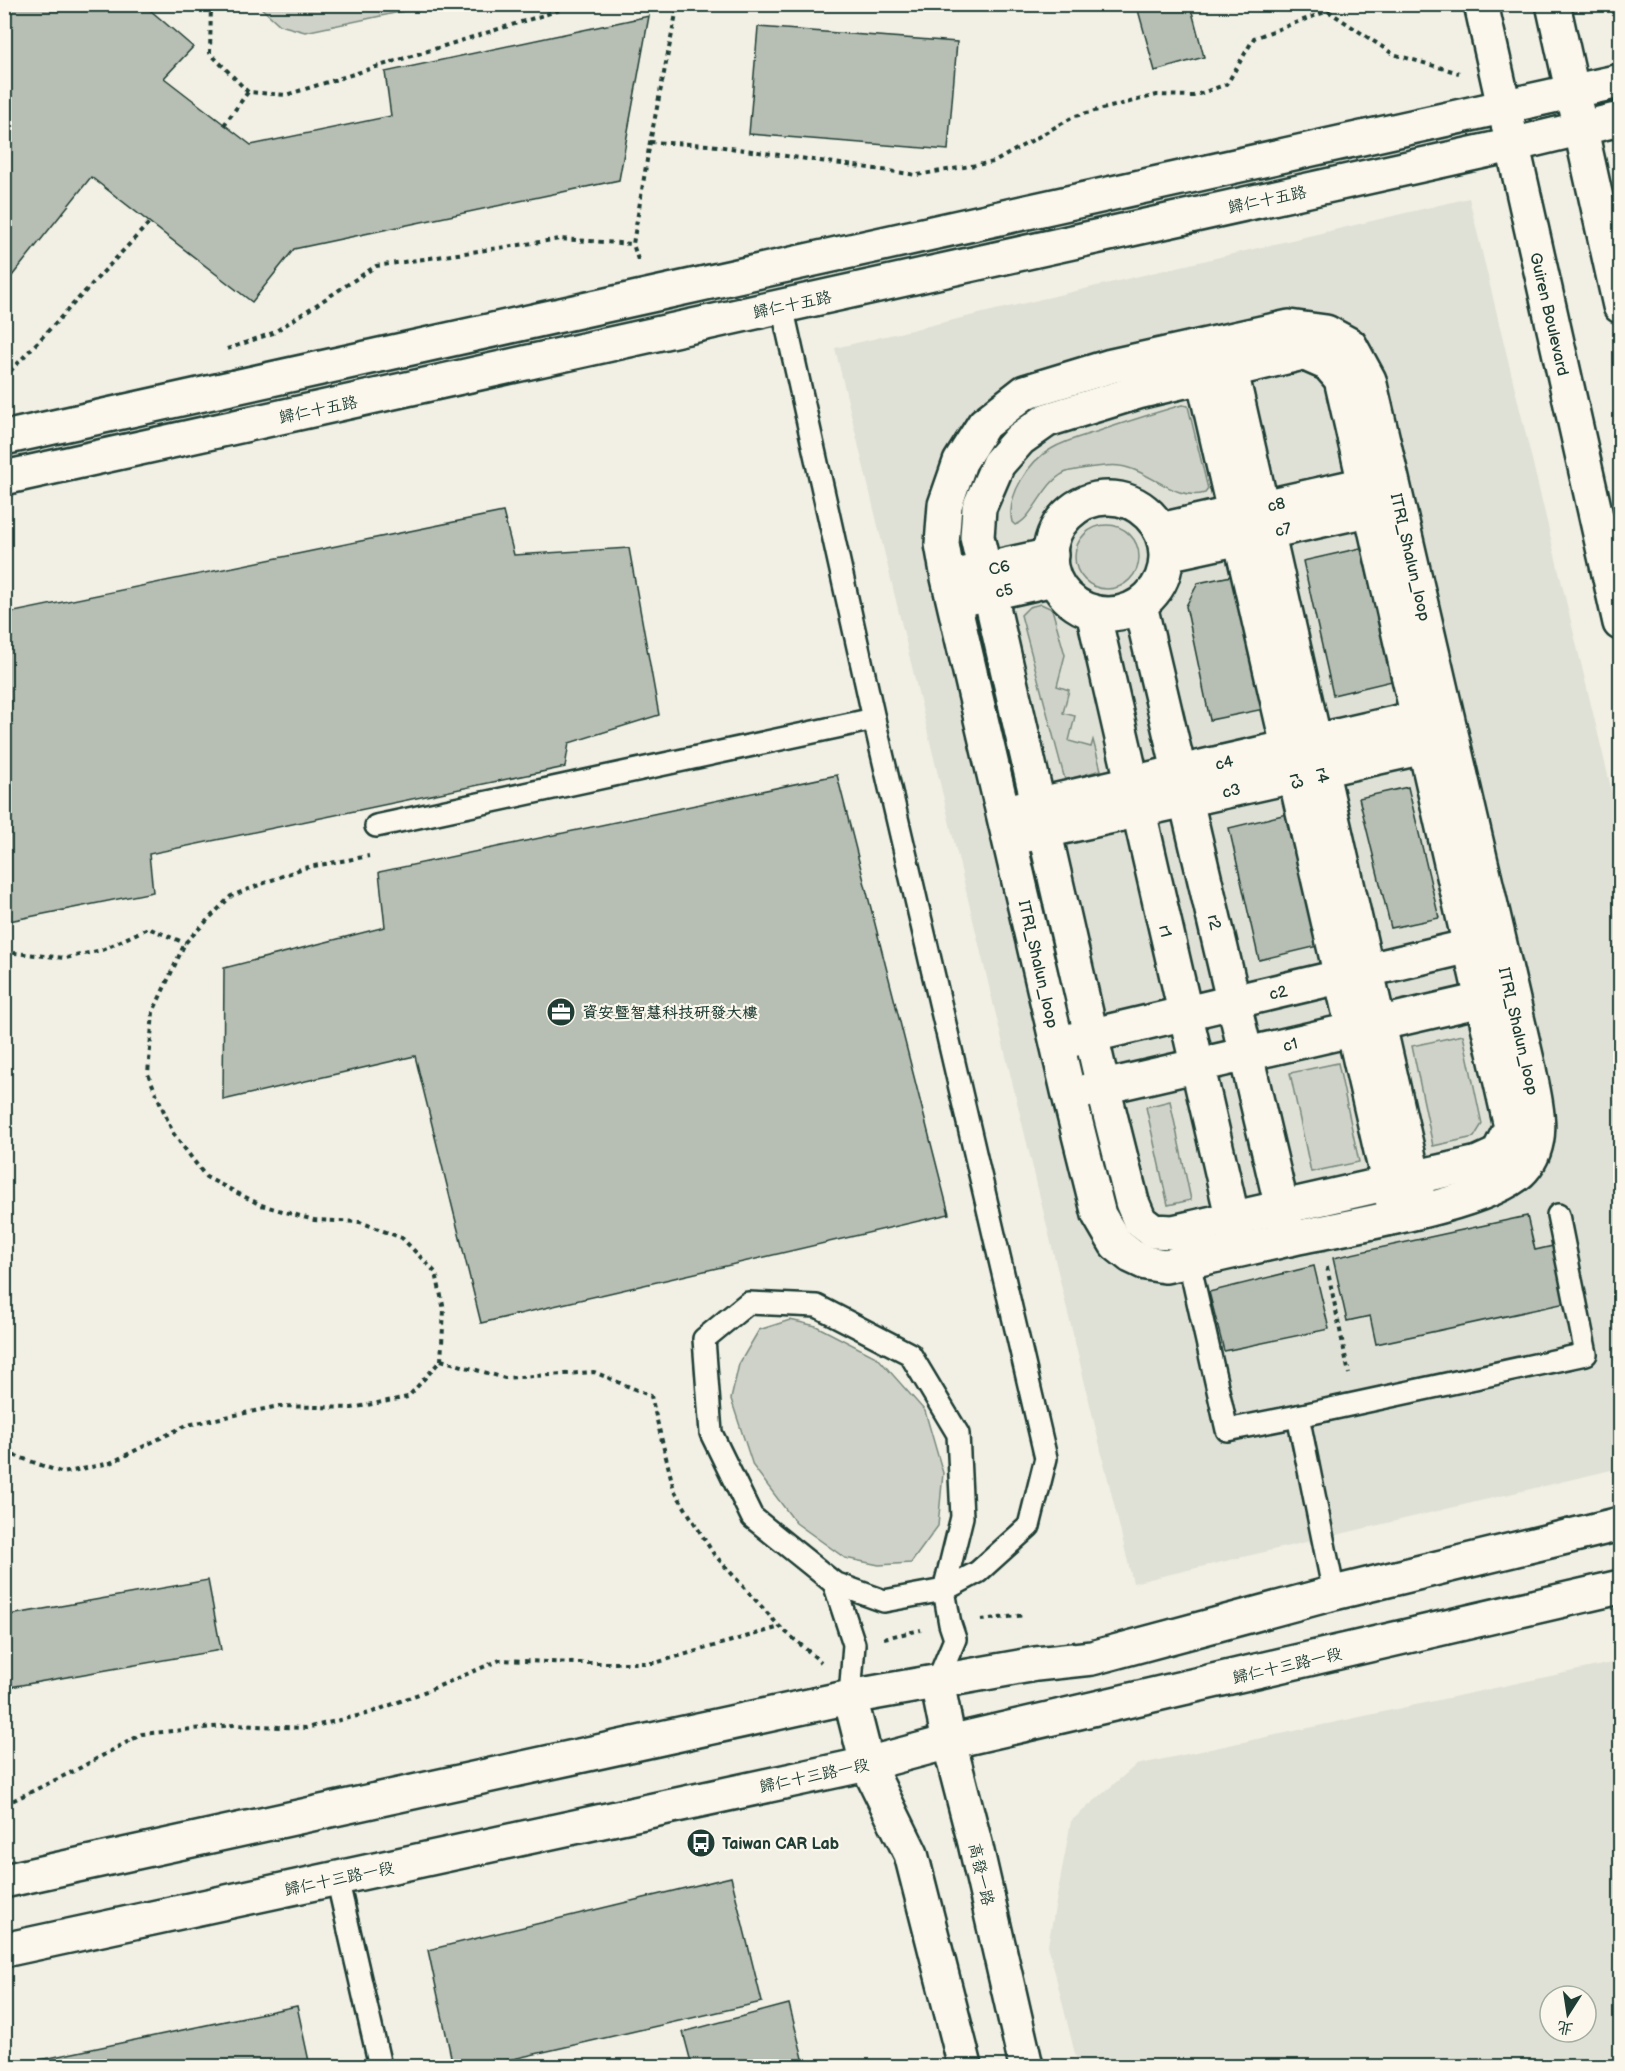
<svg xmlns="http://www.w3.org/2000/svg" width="1625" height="2071" viewBox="0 0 1625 2071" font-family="'Balsamiq Sans','LXGW WenKai TC',sans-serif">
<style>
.built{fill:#e0e1d6;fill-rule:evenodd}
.green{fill:#cfd2c8;stroke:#77887e;stroke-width:1.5}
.building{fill:#b7beb3;stroke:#1f3d34;stroke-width:1.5}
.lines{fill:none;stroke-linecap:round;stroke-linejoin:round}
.service-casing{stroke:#1f3d34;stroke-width:26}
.minor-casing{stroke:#1f3d34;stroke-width:38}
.tertiary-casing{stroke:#1f3d34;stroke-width:38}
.primary-casing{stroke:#1f3d34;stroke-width:38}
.path{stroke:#1f3d34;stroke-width:4;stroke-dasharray:4.5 4.5;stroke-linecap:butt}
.service{stroke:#fbf7ec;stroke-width:21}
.minor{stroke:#fbf7ec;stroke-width:33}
.tertiary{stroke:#fbf7ec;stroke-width:33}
.primary{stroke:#fbf7ec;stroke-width:33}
.labels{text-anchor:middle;stroke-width:4.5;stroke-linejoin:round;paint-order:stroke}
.street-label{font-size:16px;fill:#1f3d34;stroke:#fbf7ec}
.poi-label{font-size:16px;font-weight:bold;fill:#1f3d34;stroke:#fbf7ec;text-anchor:start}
</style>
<rect width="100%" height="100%" fill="#f2f0e5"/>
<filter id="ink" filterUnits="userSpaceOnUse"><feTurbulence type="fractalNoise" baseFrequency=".0167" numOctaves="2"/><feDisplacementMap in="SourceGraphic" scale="12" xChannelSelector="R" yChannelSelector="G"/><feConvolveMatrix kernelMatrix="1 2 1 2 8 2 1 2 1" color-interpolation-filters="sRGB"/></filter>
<g filter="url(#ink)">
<g class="built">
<path d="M1469 198 1620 825V1468L1133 1583 835 348Z"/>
<path d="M1620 1661V2066H1078L1048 1945 1071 1821 1136 1765ZM1550 1996H1586V2032H1550Z"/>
</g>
<g class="green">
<path d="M258 5H433L305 32 280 25Z"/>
<path d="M1182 405 1188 406 1208 489 1205 493C1175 502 1150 470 1120 466 1108 464 1082 469 1070 471 1044 477 1034 520 1015 525L1012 522C1006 496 1029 461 1051 449 1066 440 1083 436 1099 431 1126 422 1154 413 1182 405Z"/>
<circle cx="1107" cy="557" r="32"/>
<path d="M1041 604 1052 609 1065 655 1057 686 1069 690 1063 713 1075 716 1069 741 1091 747 1093 740 1101 770 1065 780 1021 615 1029 607Z"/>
<path d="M1463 1035 1482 1124 1474 1137 1433 1146 1412 1046Z"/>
<path d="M1338 1063 1359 1162 1311 1172 1290 1073Z"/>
<path d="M1170 1101 1191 1200 1168 1205 1146 1107Z"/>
<path d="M790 1320 816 1326 878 1358 925 1411 943 1473 938 1526 911 1563 879 1565 845 1558 796 1523 753 1466 731 1399 739 1364 759 1330Z"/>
</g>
<g class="building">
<path d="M4 4H143L193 47 164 78 251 145 391 116 385 72 649 16 619 180 294 249 252 302 91 177 4 286Z"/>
<path d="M1159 4H1190L1204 57 1155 71 1138 10Z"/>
<path d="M758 27 957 42 948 150 749 134Z"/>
<path d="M503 512 514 555 629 548 659 715 569 743 565 767 149 854 153 892 4 922V614Z"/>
<path d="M1361 548 1392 681 1333 695 1303 561Z"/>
<path d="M1236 575 1264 709 1210 720 1186 606 1198 583Z"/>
<path d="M837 775 949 1214 481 1323 415 1056 223 1100 224 968 385 927 379 872Z"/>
<path d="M1408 787 1439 918 1391 928 1359 798Z"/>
<path d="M1287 814 1318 946 1259 960 1229 828Z"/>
<path d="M1527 1216 1535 1250 1553 1246 1566 1303 1376 1344 1370 1316 1347 1321 1333 1258Z"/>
<path d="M1314 1266 1329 1329 1224 1351 1209 1292Z"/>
<path d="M208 1580 221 1650 4 1688V1616Z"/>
<path d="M731 1877 762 2002 482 2066H453L428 1950Z"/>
<path d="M789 2004 805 2066H692L683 2032Z"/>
<path d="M297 2006 310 2066H11Z"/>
</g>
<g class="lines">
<g class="service-casing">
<g id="service">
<path d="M782 306 874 719 1046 1458 1029 1526 978 1572 944 1590 884 1601 834 1583 752 1517 711 1433 704 1339 748 1303 817 1306 910 1354 958 1434 962 1517 944 1590 950 1624 955 1639 937 1682"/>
<path d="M376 826 874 719"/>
<path d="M1189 1262 1227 1430 1298 1416"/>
<path d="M834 1583 854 1644 850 1697"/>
<path d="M1334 1593 1298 1416 1586 1354 1558 1215"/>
<path d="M337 1878 380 2066"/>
</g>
</g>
<g class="minor-casing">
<g id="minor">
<path d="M1289 327 1326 332 1350 345 1369 380 1529 1069C1535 1103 1548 1140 1523 1169 1493 1204 1339 1228 1290 1239 1248 1248 1207 1258 1165 1266L1146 1263 1131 1256 1116 1244 1099 1215 1069 1095 948 578 942 544 945 505 960 462 984 424 1025 392 1111 366Z"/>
<path d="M1226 349 1418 1197"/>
<path d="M1303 353 1328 364 1341 379 1511 1127 1498 1154 1478 1163 1173 1232 1153 1231 1140 1221 1132 1202 1103 1087 977 537 979 508 998 464 1020 439 1047 420 1138 392Z"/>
<path d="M1198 355 1393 1203"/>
<path d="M4 438 1620 81"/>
<path d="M4 478 1512 145 1620 119"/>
<circle cx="1108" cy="556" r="58"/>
<path d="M1160 530 1387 479"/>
<path d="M1167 554 1391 505"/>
<path d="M964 574 1051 555"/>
<path d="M968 598 1054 579"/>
<path d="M1140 605 1287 1229"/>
<path d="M1093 612 1238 1242"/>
<path d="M1018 809 1438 713"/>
<path d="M1023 836 1447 742"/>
<path d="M1072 1040 1491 941"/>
<path d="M1082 1092 1503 995"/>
</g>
</g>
<g class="tertiary-casing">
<g id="tertiary">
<path d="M4 1881 850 1697"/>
<path d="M4 1950 867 1764"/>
</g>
</g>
<g class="primary-casing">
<g id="primary">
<path d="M1481 4 1620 623"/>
<path d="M1553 4 1620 306"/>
<path d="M937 1682 949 1742 975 1843 1026 2066"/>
<path d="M867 1764 949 1742 1620 1587"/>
<path d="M965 2066 911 1854 867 1764 850 1697 1036 1664 1092 1658 1334 1593 1620 1524"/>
</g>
</g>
<g class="path">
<path d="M211 4 210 53 248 92 286 95 560 10 566 4"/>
<path d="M1328 11 1393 54 1459 73"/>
<path d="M224 125 248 92"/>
<path d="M650 142 710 145 917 175 994 162 1075 116 1157 95 1193 96 1227 84 1254 38 1328 11V4"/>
<path d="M638 260 633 244 650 142 678 4"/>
<path d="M227 349 273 333 376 266 560 239 633 244"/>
<path d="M4 378 150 222"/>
<path d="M4 952 66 958 102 950 148 928 185 943"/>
<path d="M1327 1267 1349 1374"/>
<path d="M441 1360 505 1378 594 1372 651 1396 674 1490 713 1553 780 1627 821 1662"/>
<path d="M4 1440 16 1456 63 1473 110 1463 187 1425 279 1406 352 1408 408 1397 441 1360 444 1310 436 1273 402 1238 360 1222 314 1220 261 1205 206 1177 173 1133 148 1074 153 1012 185 943 231 896 303 868 369 856"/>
<path d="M981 1620 1025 1615"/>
<path d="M884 1638 921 1630"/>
<path d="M4 1802 14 1800 76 1770 142 1734 234 1725 306 1728 370 1713 439 1686 500 1660 574 1663H655L780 1627"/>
</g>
<use href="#service" class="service"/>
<use href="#minor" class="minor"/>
<use href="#tertiary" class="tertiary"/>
<use href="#primary" class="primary"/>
</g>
</g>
<defs>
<g id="office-disc" transform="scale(1.5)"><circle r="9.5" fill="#1f3d34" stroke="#fbf7ec"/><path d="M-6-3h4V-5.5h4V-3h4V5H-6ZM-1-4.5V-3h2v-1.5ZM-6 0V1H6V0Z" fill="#fff"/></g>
<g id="bus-disc" transform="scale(1.5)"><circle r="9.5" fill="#1f3d34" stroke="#fbf7ec"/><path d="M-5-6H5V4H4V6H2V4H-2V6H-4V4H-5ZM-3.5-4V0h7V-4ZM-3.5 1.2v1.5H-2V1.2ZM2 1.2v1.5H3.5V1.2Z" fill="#fff"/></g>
</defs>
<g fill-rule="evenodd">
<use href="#office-disc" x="561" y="1012"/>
<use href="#bus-disc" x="701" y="1843"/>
</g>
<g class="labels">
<g class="street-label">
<text transform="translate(1267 199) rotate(-12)" y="6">歸仁十五路</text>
<text transform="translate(792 304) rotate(-12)" y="6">歸仁十五路</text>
<text transform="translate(1550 314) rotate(77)" y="6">Guiren Boulevard</text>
<text transform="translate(318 409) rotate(-12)" y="6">歸仁十五路</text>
<text transform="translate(1276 504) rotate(-13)" y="6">c8</text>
<text transform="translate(1283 529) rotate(-12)" y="6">c7</text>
<text transform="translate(1411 557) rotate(77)" y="6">ITRI_Shalun_loop</text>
<text transform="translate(999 567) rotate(-13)" y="6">C6</text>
<text transform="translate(1004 590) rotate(-12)" y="6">c5</text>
<text transform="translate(1224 762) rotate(-13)" y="6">c4</text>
<text transform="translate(1323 775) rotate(77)" y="6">r4</text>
<text transform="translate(1297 781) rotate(76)" y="6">r3</text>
<text transform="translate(1231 790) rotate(-13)" y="6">c3</text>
<text transform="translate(1215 922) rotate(77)" y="6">r2</text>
<text transform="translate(1166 931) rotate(77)" y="6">r1</text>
<text transform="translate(1039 964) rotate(77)" y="6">ITRI_Shalun_loop</text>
<text transform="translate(1278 992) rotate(-13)" y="6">c2</text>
<text transform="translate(1519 1031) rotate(77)" y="6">ITRI_Shalun_loop</text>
<text transform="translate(1290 1044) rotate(-13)" y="6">c1</text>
<text transform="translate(1287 1665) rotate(-13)" y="6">歸仁十三路一段</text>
<text transform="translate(814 1775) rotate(-12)" y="6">歸仁十三路一段</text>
<text transform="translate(982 1874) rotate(77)" y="6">高發一路</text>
<text transform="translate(339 1878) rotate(-12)" y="6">歸仁十三路一段</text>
</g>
<g class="poi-label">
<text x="582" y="1018">資安暨智慧科技研發大樓</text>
<text x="722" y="1849">Taiwan CAR Lab</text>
</g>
</g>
<rect width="1625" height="2071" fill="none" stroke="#fbf7ec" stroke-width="24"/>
<rect x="12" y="12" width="1601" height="2047" fill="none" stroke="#1f3d34" stroke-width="2" filter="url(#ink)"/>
<g transform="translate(1568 2014) rotate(192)"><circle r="28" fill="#fbf7ec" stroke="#a3ada2" stroke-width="1.5"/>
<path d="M0-4.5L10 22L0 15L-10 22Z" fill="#1f3d34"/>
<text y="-9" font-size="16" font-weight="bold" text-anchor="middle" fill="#1f3d34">北</text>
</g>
</svg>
